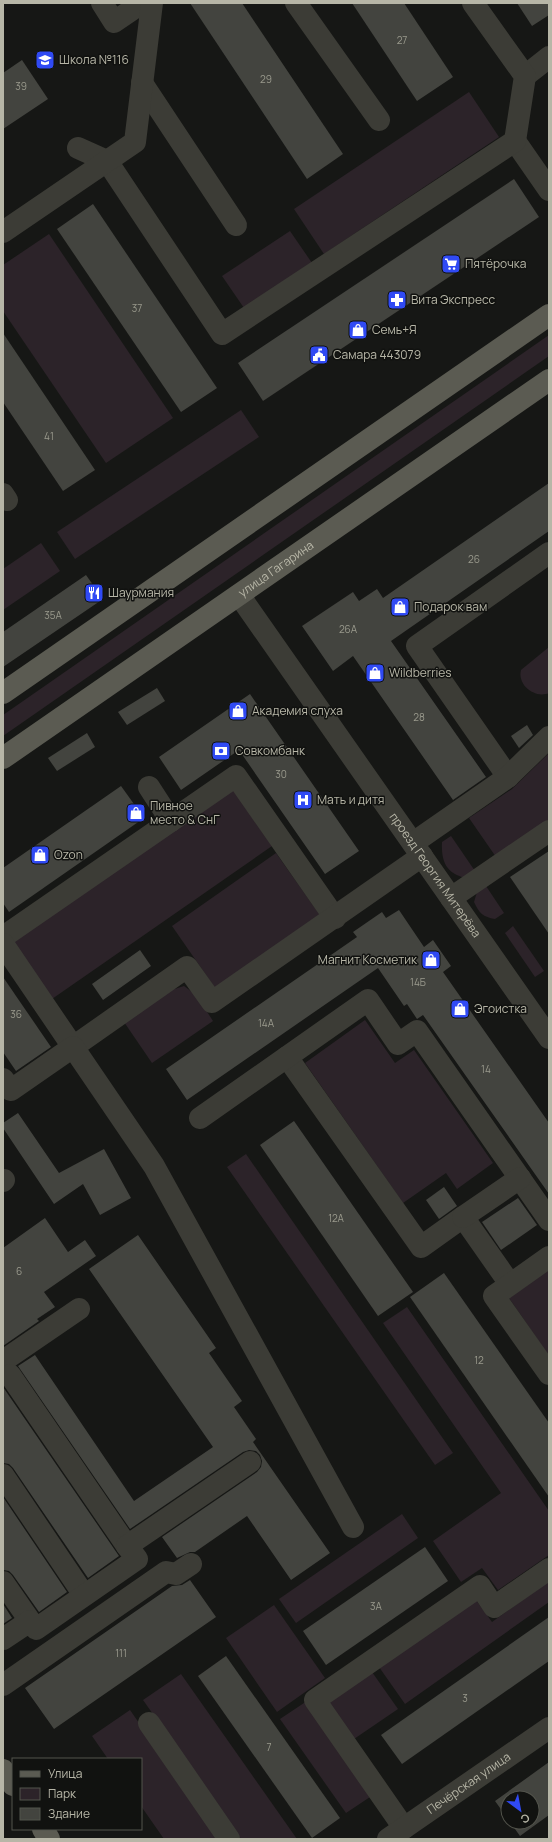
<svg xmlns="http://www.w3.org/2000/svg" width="552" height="1842" viewBox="0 0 552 1842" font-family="Manrope,sans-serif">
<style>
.green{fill:#2c2329}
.building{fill:#43443f}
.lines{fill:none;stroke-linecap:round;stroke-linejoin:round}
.minor{stroke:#3c3c36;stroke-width:22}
.major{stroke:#5b5b52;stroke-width:22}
.labels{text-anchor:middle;stroke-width:3;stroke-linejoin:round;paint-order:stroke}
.number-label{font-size:10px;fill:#9a9a8d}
.poi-label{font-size:12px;fill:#b7b6a7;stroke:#111210;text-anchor:start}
.street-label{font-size:12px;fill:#b7b6a7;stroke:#111210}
</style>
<rect width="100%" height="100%" fill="#161715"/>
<g class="green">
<path d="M469 92 499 137 324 254 294 209Z"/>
<path d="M290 231 312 263 244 308 222 276Z"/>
<path d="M49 234 173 418 106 463 3 311V265Z"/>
<path d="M549 335V356L3 736V715Z"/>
<path d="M241 410 259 437 75 559 57 532Z"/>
<path d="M41 543 60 571 3 610V569Z"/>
<path d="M549 647V693C535 699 517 685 521 670Z"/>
<path d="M549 753V821L496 857 469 818 512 789Z"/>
<path d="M232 788 272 846 52 999 12 941Z"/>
<path d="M451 836 475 871 466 878C446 874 441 861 442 842Z"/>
<path d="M276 853 320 915 215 988 172 926Z"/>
<path d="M486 886 504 913 495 919C483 917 479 913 474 902L477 892Z"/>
<path d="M513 926 544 971 535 977 505 933Z"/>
<path d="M184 986 196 995 213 1021 152 1063 124 1022 168 991Z"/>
<path d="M365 1020 395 1063 414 1050 493 1163 457 1189 446 1173 403 1203 305 1063Z"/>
<path d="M246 1154 453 1453 435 1465 227 1167Z"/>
<path d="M549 1270V1356L509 1298Z"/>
<path d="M407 1307 549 1511V1555L498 1590 482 1568 461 1582 433 1541 501 1493 383 1323Z"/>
<path d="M402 1514 418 1538 296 1623 279 1599Z"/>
<path d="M549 1581V1602L405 1704 379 1667 476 1600 492 1622Z"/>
<path d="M274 1605 325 1678 277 1712 226 1638Z"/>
<path d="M372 1672 398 1709 354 1739 329 1703Z"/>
<path d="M181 1674 297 1839H241L143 1700Z"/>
<path d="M307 1701 373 1795 346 1813 280 1719Z"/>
<path d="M130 1710 220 1839H164L141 1806V1759H108L92 1736Z"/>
</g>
<g class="building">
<path d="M190 3H242L343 154 307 179Z"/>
<path d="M352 3H404L453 77 417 101Z"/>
<path d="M517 3H549V15L532 26Z"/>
<path d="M22 60 48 99 3 129V73Z"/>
<path d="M514 179 539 217 263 401 238 363Z"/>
<path d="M93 204 217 388 181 412 57 229Z"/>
<path d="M3 333 95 470 63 491 3 402Z"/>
<path d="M549 483V531L391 641 486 777 453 800 353 656 333 671 302 626 353 592 359 601 377 589 383 598Z"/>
<path d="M86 575 103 599 3 667V632Z"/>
<path d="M157 688 165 701 127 725 118 712Z"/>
<path d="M250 694 359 851 325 874 239 750 181 790 159 757Z"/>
<path d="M527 725 533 735 519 748 511 736Z"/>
<path d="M87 733 95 747 57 771 48 758Z"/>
<path d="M121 786 144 818 9 912 3 903V868Z"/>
<path d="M549 851V934L510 877Z"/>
<path d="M399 910 424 947 433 940 451 966 443 972 549 1123V1194L423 1015 417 1019 407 1004 404 1006 378 968 187 1100 166 1069 357 937 353 932 382 912 386 918Z"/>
<path d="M140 950 151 966 103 1000 92 984Z"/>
<path d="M3 977 51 1047 16 1071 3 1052Z"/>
<path d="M18 1113 59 1173 104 1149 131 1198 100 1215 83 1184 54 1204 3 1128V1123Z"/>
<path d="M294 1121 413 1292 378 1316 260 1145Z"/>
<path d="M444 1187 457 1206 439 1219 426 1200Z"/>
<path d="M518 1198 537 1225 501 1250 482 1222Z"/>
<path d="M45 1218 68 1252 85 1240 96 1256 44 1292 55 1307 37 1319 39 1321 3 1346V1248Z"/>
<path d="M138 1235 216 1348 209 1353 242 1401 234 1407 256 1439 253 1442 330 1553 291 1580 247 1516 195 1552H190L177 1558 162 1537 257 1472 261 1467 262 1461 260 1455 256 1451 249 1450 243 1452 130 1529 18 1366 35 1355 134 1501 213 1447 89 1269Z"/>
<path d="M444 1273 549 1423V1497L410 1297Z"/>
<path d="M3 1387 119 1556 88 1578 13 1468 9 1464 3 1463Z"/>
<path d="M3 1497 67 1592 39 1612 13 1575 9 1571 3 1570Z"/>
<path d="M425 1547 448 1581 326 1665 303 1631Z"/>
<path d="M190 1580 216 1617 54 1729 25 1688 172 1586 182 1585Z"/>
<path d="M3 1604 12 1618 3 1624Z"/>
<path d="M549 1617V1661L402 1764 381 1735Z"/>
<path d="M226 1656 340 1818 312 1838 198 1676Z"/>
<path d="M549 1762V1815L520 1836 510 1822H532V1798H508V1819L495 1801Z"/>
</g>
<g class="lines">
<g class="minor">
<path d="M102 3 114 22 142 3"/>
<path d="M296 3 379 120"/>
<path d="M525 76 549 57"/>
<path d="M142 83 236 225"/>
<path d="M515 141 549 190"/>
<path d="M78 148 107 161 222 334 515 141 525 76 473 3"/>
<path d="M3 232 135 142 152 3"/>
<path d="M3 494 7 500"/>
<path id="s1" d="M239 595 549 1038"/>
<path d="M508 777 417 646 549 553"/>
<path d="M149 787 171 821"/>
<path d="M413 843 508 777 549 737"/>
<path d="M451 898 549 831"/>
<path d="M3 937 236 776 335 918"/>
<path d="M3 944 73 1047 187 967 212 1002 422 856"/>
<path d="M287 1057 421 1247 463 1217 510 1284"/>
<path d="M3 1079 11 1090 73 1047 154 1166 353 1527"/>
<path d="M200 1118 368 1000 398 1044 417 1031 549 1220"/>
<path d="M3 1181 4 1180"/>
<path d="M463 1217 520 1178"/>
<path d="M549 1257 494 1296 549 1374"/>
<path d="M3 1361 79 1309"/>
<path d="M10 1375 127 1546"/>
<path d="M3 1475 84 1595"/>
<path d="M3 1582 30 1621"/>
<path d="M3 1639 30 1621 36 1629 137 1559 127 1546 250 1462"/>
<path d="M3 1685 166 1572 176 1574 191 1564"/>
<path d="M149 1723 229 1839"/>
<path d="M404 1828 315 1700 480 1586 494 1607 549 1569"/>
<path id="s2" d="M388 1839 549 1728"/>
</g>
<g class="major">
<path d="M3 693 549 315"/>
<path id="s3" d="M3 758 549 380"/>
<path d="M3 1770 13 1785"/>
<path d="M43 1829 49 1839"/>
</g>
</g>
<defs>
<g id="school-square" transform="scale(1)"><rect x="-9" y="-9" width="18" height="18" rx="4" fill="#304af4" stroke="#111210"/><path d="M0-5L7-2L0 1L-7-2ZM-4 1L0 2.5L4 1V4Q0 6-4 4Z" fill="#fff"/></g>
<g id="supermarket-square" transform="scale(1)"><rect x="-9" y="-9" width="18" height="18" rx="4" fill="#304af4" stroke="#111210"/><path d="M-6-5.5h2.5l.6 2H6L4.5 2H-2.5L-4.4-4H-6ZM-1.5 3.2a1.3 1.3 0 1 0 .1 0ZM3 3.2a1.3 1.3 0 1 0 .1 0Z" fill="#fff"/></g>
<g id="pharmacy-square" transform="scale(1)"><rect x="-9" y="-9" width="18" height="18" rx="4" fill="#304af4" stroke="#111210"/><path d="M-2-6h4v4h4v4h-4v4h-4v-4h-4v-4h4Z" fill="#fff"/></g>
<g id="shop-square" transform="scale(1)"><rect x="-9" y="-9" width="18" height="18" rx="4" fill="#304af4" stroke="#111210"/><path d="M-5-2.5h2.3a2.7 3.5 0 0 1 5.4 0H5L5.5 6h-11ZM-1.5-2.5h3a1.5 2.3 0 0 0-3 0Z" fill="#fff"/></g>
<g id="civic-square" transform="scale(1)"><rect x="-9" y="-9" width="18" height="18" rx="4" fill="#304af4" stroke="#111210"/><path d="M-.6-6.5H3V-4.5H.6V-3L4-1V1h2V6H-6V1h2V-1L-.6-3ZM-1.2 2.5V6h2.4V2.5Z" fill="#fff"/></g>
<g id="restaurant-square" transform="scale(1)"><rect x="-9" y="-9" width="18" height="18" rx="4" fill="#304af4" stroke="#111210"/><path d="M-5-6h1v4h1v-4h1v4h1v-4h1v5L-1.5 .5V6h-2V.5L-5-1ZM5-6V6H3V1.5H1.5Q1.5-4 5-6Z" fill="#fff"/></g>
<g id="bank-square" transform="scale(1)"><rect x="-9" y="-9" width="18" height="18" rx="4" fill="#304af4" stroke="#111210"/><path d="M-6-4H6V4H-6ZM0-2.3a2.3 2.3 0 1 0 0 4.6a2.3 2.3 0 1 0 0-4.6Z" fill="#fff"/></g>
<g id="hospital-square" transform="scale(1)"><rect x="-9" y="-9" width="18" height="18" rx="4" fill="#304af4" stroke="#111210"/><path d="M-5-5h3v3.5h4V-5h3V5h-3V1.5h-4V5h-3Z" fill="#fff"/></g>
</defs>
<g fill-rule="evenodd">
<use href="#school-square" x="45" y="60"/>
<use href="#supermarket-square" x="451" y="264"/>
<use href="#pharmacy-square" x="397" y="300"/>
<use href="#shop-square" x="358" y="330"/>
<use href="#civic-square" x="319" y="355"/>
<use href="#restaurant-square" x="94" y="593"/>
<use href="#shop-square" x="400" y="607"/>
<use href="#shop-square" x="375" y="673"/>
<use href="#shop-square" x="238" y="711"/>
<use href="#bank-square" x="221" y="751"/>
<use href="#hospital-square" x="303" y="800"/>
<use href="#shop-square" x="136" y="813"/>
<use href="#shop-square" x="40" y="855"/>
<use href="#shop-square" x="431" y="960"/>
<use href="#shop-square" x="460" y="1009"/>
</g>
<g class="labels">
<g class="number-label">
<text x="402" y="44">27</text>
<text x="266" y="83">29</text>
<text x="21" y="90">39</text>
<text x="137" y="312">37</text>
<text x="49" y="440">41</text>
<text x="474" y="563">26</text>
<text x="53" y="619">35А</text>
<text x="348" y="633">26А</text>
<text x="419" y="721">28</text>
<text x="281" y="778">30</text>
<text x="418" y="986">14Б</text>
<text x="16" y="1018">36</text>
<text x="266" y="1027">14А</text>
<text x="486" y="1073">14</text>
<text x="336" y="1222">12А</text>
<text x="19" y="1275">6</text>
<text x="479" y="1364">12</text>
<text x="376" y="1610">3А</text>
<text x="121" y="1657">111</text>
<text x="465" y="1702">3</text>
<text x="269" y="1751">7</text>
</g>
<g class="poi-label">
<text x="59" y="64">Школа №116</text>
<text x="465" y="268">Пятёрочка</text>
<text x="411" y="304">Вита Экспресс</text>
<text x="372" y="334">Семь+Я</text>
<text x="333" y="359">Самара 443079</text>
<text x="108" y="597">Шаурмания</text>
<text x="414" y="611">Подарок вам</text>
<text x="389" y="677">Wildberries</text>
<text x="252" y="715">Академия слуха</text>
<text x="235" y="755">Совкомбанк</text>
<text x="317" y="804">Мать и дитя</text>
<text x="150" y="810">Пивное<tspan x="150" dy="14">место &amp; СнГ</tspan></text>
<text x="54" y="859">Ozon</text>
<text x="417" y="964" text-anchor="end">Магнит Косметик</text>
<text x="474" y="1013">Эгоистка</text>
</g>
<g class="street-label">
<text dy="4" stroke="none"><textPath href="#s3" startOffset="332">улица Гагарина</textPath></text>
<text dy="4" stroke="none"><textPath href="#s1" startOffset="342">проезд Георгия Митерёва</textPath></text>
<text dy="4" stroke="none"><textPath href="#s2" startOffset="98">Печёрская улица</textPath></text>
</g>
</g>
<rect width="552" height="1842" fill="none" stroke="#b7b6a7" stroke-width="8"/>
<rect x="12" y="1758" width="130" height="72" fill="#111210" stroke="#53544c"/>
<rect x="20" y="1771" width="20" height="6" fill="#5b5b52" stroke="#53544c"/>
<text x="48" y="1778" font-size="12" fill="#b7b6a7">Улица</text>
<rect x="20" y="1788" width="20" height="12" fill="#2c2329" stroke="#53544c"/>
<text x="48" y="1798" font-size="12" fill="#b7b6a7">Парк</text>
<rect x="20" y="1808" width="20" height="12" fill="#43443f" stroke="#53544c"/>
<text x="48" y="1818" font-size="12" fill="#b7b6a7">Здание</text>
<g transform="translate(520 1810) rotate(148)"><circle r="19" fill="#111210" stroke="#53544c"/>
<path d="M0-3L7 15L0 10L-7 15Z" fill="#304af4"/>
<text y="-6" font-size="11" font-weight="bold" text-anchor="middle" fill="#b7b6a7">С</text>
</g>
</svg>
